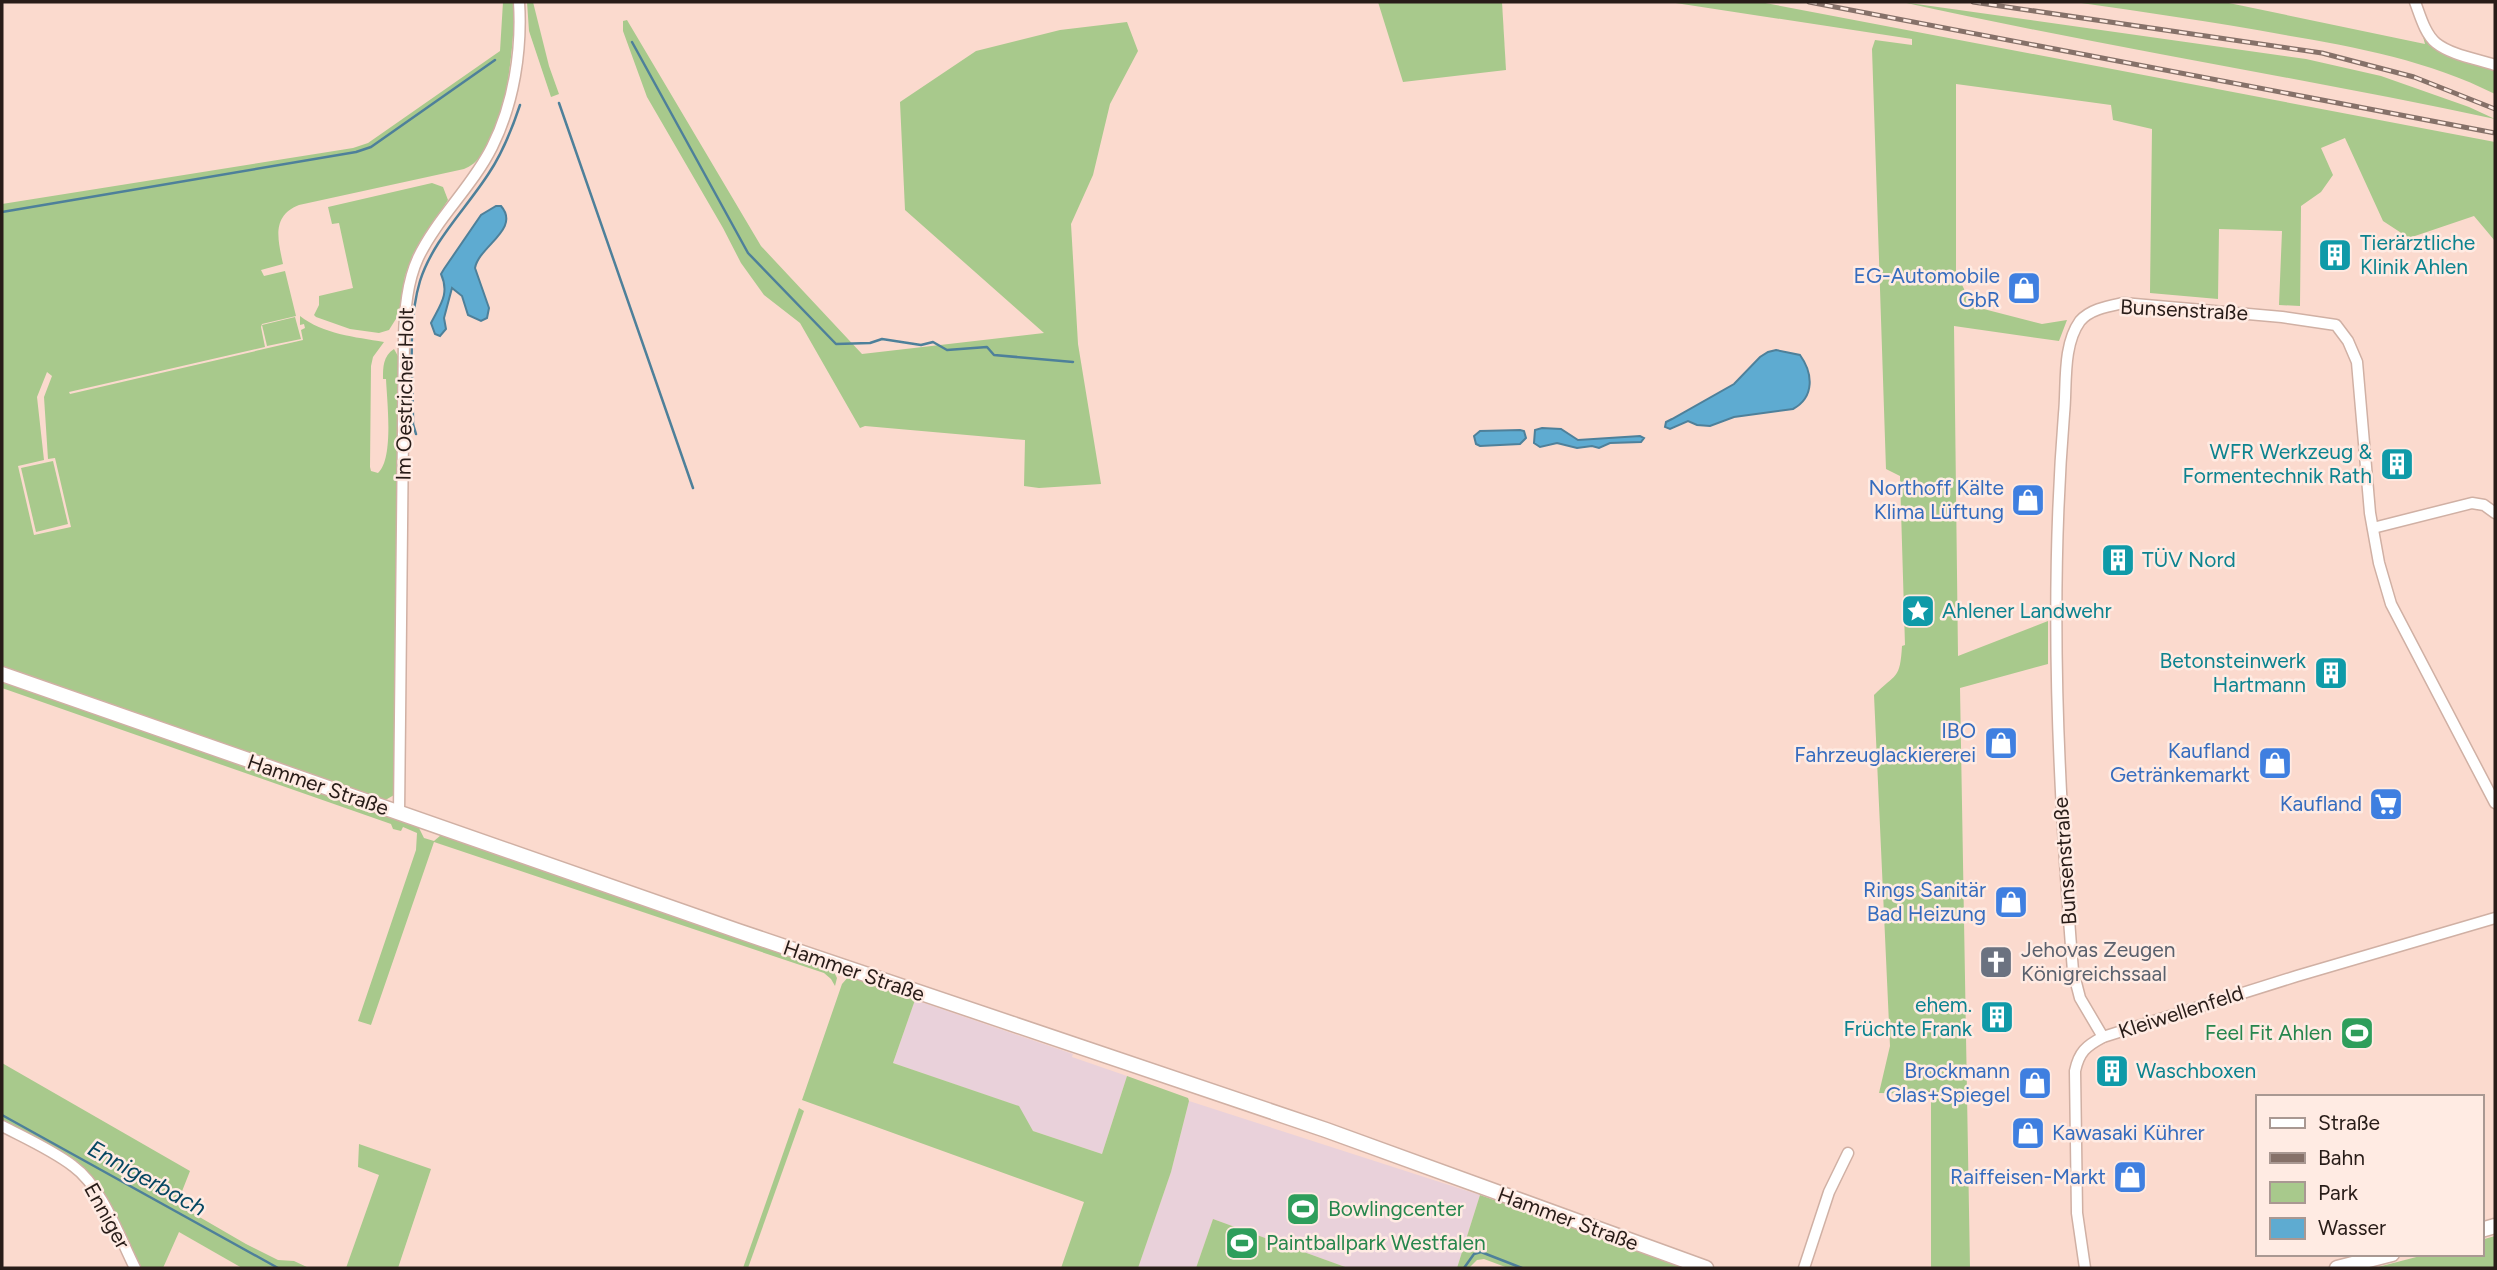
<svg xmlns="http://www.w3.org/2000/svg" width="2497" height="1270" viewBox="0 0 2497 1270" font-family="Figtree,sans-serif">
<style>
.commercial{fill:#e9d1da}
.green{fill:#a8c98c;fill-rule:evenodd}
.water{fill:#5eabd1;stroke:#4e809a;stroke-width:2}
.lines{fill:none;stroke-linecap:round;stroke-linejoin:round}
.stream{stroke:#4e809a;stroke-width:2.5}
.minor-casing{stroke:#d0b0a4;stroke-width:13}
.secondary-casing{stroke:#d0b0a4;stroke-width:17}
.minor{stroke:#fff;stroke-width:10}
.secondary{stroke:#fff;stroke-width:14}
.rail-casing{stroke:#867169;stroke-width:5}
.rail{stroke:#ffebe3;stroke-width:2.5;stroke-dasharray:8;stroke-linecap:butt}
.labels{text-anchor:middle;stroke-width:5;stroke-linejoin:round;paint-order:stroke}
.culture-label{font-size:21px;fill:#0d838f;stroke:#ffebe3;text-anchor:start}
.shop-label{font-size:21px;fill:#366cbe;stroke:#ffebe3;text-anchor:end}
.street-label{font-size:21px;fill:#281c18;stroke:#ffebe3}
.worship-label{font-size:21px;fill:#5b616d;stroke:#ffebe3;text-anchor:start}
.leisure-label{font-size:21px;fill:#27864d;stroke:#ffebe3;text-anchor:start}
.water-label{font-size:23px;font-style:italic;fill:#054762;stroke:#ffebe3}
</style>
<rect width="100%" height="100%" fill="#fbdace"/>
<g class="commercial">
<path d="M915 1000 1073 1054 1072 1057 1127 1076 1102 1154 1033 1131 1018 1106 893 1063Z"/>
<path d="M1189 1101 1480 1195 1457 1268H1348L1213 1219 1196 1268H1138L1171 1172Z"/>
</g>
<g class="green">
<path d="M503 2H514C515 41 506 154 464 169L299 205C271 216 278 240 283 264L261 270 264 276 285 271 296 316 262 324 261 327 265 347 69 392 70 394 303 340 301 330 305 328 304 324 300 325V316C323 334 355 337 384 342L373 357 371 366 370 467 371 471 378 473C394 459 387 401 386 379H383C383 367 383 356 394 349L399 358 394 795 382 802 2 668V204L353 148 368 143 500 51ZM47 372 52 376 44 397 48 459 55 458 71 527 34 535 18 466 44 460 37 397Z"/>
<path d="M527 2H533L549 66 559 94 551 97 529 31Z"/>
<path d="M1378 2H1502L1506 70 1403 82Z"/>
<path d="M1669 2H1760L2495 142V241L2474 216 2409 238 2383 221 2345 138 2321 148 2333 175 2321 192 2301 206 2300 306 2279 305 2282 231 2219 229 2218 299 2150 293 2152 129 2113 120 2111 105 1956 84V272L1972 306 2042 324 2067 320 2059 341 1954 326 1958 656 2048 621V664L1960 688 1970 1268H1931V1094L1879 1093 1890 1046 1874 695C1896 673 1900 680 1902 646L1905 645 1900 476 1886 469 1872 49 1875 40 1912 45V39Z"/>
<path d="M1902 2 2306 59 2381 76 2469 107 2495 119C2298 77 2099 46 1902 2Z"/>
<path d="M2074 2H2224L2425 44 2418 18 2427 36 2495 67V94C2430 61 2356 47 2285 35 2215 22 2144 12 2074 2Z"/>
<path d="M627 20 761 246 862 354 1044 333 905 210 900 102 976 51 1060 30 1127 22 1138 51 1110 104 1093 175 1071 224 1078 344 1101 484 1039 488 1024 486 1025 440 865 426 860 428 800 323 764 295 741 263 723 228 647 97 623 31V21Z"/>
<path d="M432 183 443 187 448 200 413 254 405 276 399 314 389 330 379 333 350 329 316 317 314 315 319 305V296L353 288 339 223 332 224 328 207Z"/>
<path d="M295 317 301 339 267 346 262 325Z"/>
<path d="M53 461 68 524 36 532 21 468Z"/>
<path d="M2 680 418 826 424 838 434 841 441 835 446 836 833 970 837 978 835 986 831 979 824 973 434 842 371 1025 358 1021 416 850 417 833 403 827 401 831 393 829 391 824 2 688Z"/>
<path d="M849 976 915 1000 893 1063 1019 1106 1033 1131 1102 1154 1127 1076 1188 1098 1189 1101 1171 1172 1138 1268H1061L1084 1202 802 1100 842 984Z"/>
<path d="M2 1063 190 1171 177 1204 246 1244 278 1260 294 1261 309 1268H242L179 1232 163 1268H138L97 1187 2 1122Z"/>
<path d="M799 1108 804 1111 748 1268H743Z"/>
<path d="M359 1144 431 1169 398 1268H346L379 1175 358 1167Z"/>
<path d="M1480 1195 1689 1268H1508L1484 1259 1477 1260 1469 1268H1457Z"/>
<path d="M1213 1219 1348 1268H1196Z"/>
<path d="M2495 1236V1268H2374L2428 1254H2481V1240Z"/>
</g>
<g class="water">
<path d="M496 206H501C521 229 479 246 475 268L489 308 487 318 481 321 468 315 462 296 452 288 444 318 446 329 440 336 435 334 431 323C440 305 450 294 441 274L444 269 481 215Z"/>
<path d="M1776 350 1800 355C1813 373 1815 397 1793 409L1734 417 1710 426 1697 425 1688 421 1670 429 1665 427 1666 422 1672 419 1734 384 1760 357 1768 352Z"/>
<path d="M1542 428 1561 429 1578 440 1640 436 1644 438 1641 442 1610 443 1599 448 1592 446 1577 448 1557 443 1540 447 1534 443 1535 430Z"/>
<path d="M1520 430 1524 431 1526 438 1520 444 1480 446 1476 444 1474 436 1480 431Z"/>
</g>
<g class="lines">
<g class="stream">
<path d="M632 42 748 253 836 344 870 343 882 339 921 345 933 342 947 350 987 347 994 355 1073 362"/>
<path d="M559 103 693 488"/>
<path d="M2 212 356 152 371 147 495 60"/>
<path d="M416 434 413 424C413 379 407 324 420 281 433 240 466 209 489 173 503 152 512 129 520 105"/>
<path d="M2 1115 278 1268"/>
<path d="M1464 1268 1474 1254 1481 1252 1522 1268"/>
</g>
<g class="minor-casing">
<g id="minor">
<path d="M2415 2C2420 15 2425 34 2436 43 2451 55 2477 59 2495 65"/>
<path d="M2373 528 2472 503 2484 505 2495 513"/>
<path d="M399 814 404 336C405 310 407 282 418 258 437 218 472 187 492 147 514 103 522 50 519 2"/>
<path d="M2103 1037 2080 998 2073 971C2058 786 2049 600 2064 414 2067 386 2062 346 2080 321 2090 309 2109 306 2123 303L2282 317 2336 325 2348 341 2357 362 2370 513 2379 563 2391 604 2495 803"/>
<path d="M2 1126C25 1138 52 1150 73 1166 102 1187 119 1236 135 1268"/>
<path d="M1804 1268 1829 1192 1848 1153"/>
<path d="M2085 1268 2077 1213 2075 1071C2079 1052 2086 1046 2103 1037L2297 976 2495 918"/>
</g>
</g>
<g class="secondary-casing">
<g id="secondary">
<path d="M2 674 738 931 1326 1130 1706 1268"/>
<path d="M2481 1230 2495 1226"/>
<path d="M2337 1268 2392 1254"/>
</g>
</g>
<use href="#minor" class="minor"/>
<use href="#secondary" class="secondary"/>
<g class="rail-casing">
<g id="rail">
<path d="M1809 2 2495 133"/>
<path d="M1973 2 2322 53 2414 77 2495 109"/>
</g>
</g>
<use href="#rail" class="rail"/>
</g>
<defs>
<g id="building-square" transform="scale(1.75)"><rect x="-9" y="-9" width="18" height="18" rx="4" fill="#0f9aa8" stroke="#ffebe3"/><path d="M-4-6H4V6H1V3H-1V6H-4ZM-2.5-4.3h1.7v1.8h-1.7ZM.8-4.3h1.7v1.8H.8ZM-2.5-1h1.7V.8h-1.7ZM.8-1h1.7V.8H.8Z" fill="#fff"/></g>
<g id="shop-square" transform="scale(1.75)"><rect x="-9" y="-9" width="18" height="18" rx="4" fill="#3f7fe0" stroke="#ffebe3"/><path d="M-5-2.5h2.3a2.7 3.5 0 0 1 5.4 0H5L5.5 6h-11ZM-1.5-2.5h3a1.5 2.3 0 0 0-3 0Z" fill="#fff"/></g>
<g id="sight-square" transform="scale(1.75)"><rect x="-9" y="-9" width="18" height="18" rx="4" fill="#0f9aa8" stroke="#ffebe3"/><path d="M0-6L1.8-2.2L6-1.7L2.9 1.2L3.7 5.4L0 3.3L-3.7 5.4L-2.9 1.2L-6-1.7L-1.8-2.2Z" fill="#fff"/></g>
<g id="supermarket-square" transform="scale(1.75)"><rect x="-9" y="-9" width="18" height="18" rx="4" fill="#3f7fe0" stroke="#ffebe3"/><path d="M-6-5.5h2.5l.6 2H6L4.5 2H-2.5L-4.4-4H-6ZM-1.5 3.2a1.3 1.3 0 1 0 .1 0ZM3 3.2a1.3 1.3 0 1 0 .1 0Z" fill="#fff"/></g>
<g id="church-square" transform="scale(1.75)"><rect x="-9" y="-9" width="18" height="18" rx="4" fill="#6b7280" stroke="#ffebe3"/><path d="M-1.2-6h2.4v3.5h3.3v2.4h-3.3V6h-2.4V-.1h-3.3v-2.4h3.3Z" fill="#fff"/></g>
<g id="stadium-square" transform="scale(1.75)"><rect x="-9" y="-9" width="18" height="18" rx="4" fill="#2e9e5b" stroke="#ffebe3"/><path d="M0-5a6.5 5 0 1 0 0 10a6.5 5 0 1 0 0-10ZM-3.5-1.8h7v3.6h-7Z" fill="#fff"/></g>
</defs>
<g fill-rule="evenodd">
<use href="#building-square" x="2335" y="255"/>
<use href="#shop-square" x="2024" y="288"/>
<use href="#building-square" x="2397" y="464"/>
<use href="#shop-square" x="2028" y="500"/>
<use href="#building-square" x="2118" y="560"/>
<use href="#sight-square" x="1918" y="611"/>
<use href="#building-square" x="2331" y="673"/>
<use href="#shop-square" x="2001" y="743"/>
<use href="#shop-square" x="2275" y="763"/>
<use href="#supermarket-square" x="2386" y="804"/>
<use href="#shop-square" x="2011" y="902"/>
<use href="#church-square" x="1996" y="962"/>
<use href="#building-square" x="1997" y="1017"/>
<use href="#stadium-square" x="2357" y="1033"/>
<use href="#building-square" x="2112" y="1071"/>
<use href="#shop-square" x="2035" y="1083"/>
<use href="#shop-square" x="2028" y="1133"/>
<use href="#shop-square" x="2130" y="1177"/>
<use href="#stadium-square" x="1303" y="1209"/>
<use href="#stadium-square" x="1242" y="1243"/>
</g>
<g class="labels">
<g class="culture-label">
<text x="2360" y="250">Tierärztliche<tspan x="2360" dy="24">Klinik Ahlen</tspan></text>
<text x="2372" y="459" text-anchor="end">WFR Werkzeug &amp;<tspan x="2372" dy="24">Formentechnik Rath</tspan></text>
<text x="2142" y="567">TÜV Nord</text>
<text x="1942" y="618">Ahlener Landwehr</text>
<text x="2306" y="668" text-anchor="end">Betonsteinwerk<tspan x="2306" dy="24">Hartmann</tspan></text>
<text x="1972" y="1012" text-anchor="end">ehem.<tspan x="1972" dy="24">Früchte Frank</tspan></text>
<text x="2136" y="1078">Waschboxen</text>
</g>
<g class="shop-label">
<text x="2000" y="283">EG-Automobile<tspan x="2000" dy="24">GbR</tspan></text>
<text x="2004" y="495">Northoff Kälte<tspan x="2004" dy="24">Klima Lüftung</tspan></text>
<text x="1976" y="738">IBO<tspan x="1976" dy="24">Fahrzeuglackiererei</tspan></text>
<text x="2250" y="758">Kaufland<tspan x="2250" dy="24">Getränkemarkt</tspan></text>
<text x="2362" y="811">Kaufland</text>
<text x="1986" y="897">Rings Sanitär<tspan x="1986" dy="24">Bad Heizung</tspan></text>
<text x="2010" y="1078">Brockmann<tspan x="2010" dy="24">Glas+Spiegel</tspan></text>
<text x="2052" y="1140" text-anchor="start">Kawasaki Kührer</text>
<text x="2106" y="1184">Raiffeisen-Markt</text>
</g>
<g class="street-label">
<text transform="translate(2184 310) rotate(3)" y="7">Bunsenstraße</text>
<text transform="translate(405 394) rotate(-89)" y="7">Im Oestricher Holt</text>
<text transform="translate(318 785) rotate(19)" y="7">Hammer Straße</text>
<text transform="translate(2065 861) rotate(-94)" y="7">Bunsenstraße</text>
<text transform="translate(854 971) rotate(19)" y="7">Hammer Straße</text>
<text transform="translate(2181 1012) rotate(-18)" y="7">Kleiwellenfeld</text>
<text transform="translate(107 1216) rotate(61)" y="7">Enniger</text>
<text transform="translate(1568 1219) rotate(20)" y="7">Hammer Straße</text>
</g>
<g class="worship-label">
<text x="2021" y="957">Jehovas Zeugen<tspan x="2021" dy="24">Königreichssaal</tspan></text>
</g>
<g class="leisure-label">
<text x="2332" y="1040" text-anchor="end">Feel Fit Ahlen</text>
<text x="1328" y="1216">Bowlingcenter</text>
<text x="1266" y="1250">Paintballpark Westfalen</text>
</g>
<g class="water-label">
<text transform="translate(147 1178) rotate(29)" y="8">Ennigerbach</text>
</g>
</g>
<rect width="2497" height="1270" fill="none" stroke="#281c18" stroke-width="7"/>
<rect x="2256" y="1095" width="228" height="161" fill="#ffebe3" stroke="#a99892" stroke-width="2"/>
<rect x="2270" y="1118" width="35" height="10" fill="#ffffff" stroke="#a99892" stroke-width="2"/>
<text x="2318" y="1130" font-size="21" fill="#281c18">Straße</text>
<rect x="2270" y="1153" width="35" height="10" fill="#867169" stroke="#a99892" stroke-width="2"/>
<text x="2318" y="1165" font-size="21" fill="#281c18">Bahn</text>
<rect x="2270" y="1182" width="35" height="21" fill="#a8c98c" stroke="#a99892" stroke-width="2"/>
<text x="2318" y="1200" font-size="21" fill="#281c18">Park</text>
<rect x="2270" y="1218" width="35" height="21" fill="#5eabd1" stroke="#a99892" stroke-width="2"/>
<text x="2318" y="1235" font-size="21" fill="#281c18">Wasser</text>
</svg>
